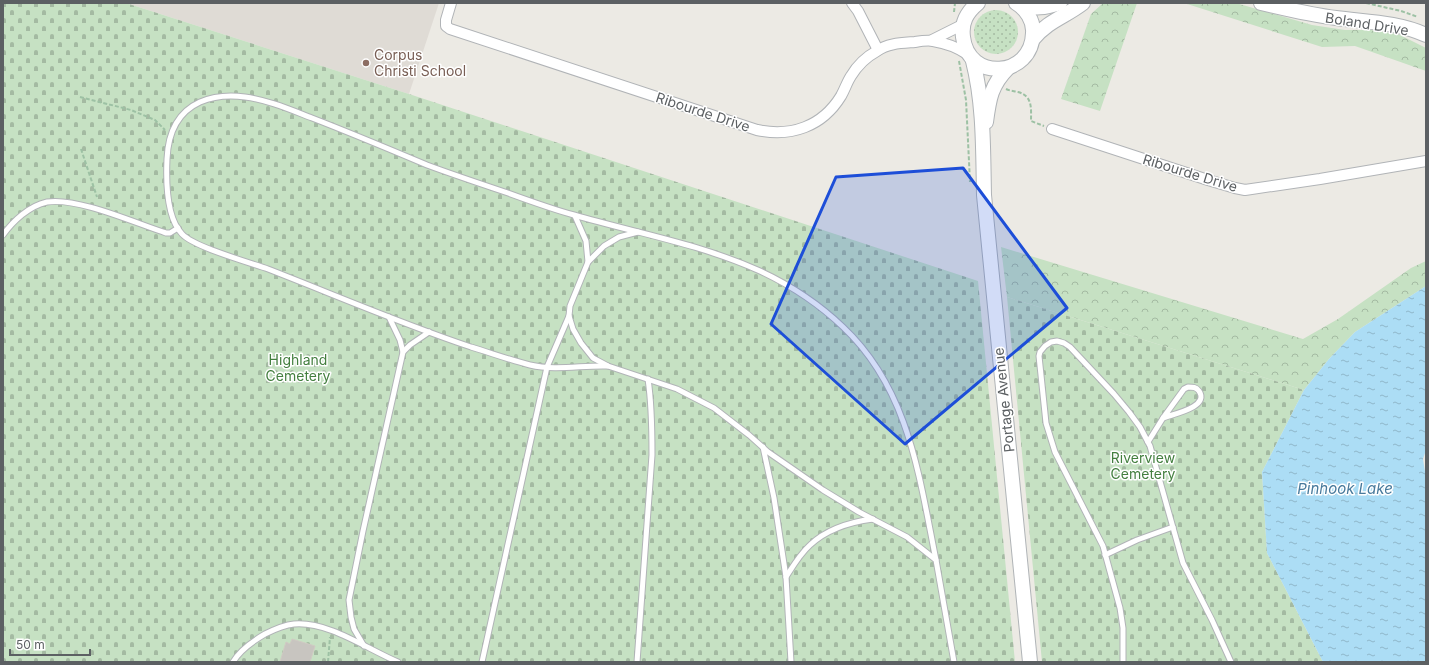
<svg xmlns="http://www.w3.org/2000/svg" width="1429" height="665" viewBox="0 0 1429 665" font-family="Inter,sans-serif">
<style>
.education{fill:#dfdbd5}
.green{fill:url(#green-dots)}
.forest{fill:url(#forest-crowns)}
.cemetery{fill:url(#cemetery-stones)}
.water{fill:url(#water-ripples)}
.building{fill:#c8c5c0;stroke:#d0cbc3}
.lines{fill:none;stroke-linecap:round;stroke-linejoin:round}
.lane-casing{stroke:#b1b4b7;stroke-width:7}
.street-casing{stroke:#b1b4b7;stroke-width:12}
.secondary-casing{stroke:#b0b4b7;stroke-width:16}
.path{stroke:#9dc1a4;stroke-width:2;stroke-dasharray:4 2;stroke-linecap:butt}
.lane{stroke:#fff;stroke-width:5}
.street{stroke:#fff;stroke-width:10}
.secondary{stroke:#fff;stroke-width:14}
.marked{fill:#1d4ed8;fill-opacity:0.2;stroke:#1d4ed8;stroke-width:3;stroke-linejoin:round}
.education-dot{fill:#8d6e63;stroke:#fff;stroke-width:1.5}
.labels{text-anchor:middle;stroke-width:3;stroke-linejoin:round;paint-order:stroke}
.street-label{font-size:14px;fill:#5c6063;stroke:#fff}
.education-label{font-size:14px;fill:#785e54;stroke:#fff;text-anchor:start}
.park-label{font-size:14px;fill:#437f3f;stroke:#fff}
.water-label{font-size:15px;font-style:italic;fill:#487a9c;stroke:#fff}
</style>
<defs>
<pattern id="green-dots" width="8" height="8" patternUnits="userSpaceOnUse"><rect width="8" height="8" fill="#c6e1c3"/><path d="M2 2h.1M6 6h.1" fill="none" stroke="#a4baa2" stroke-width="1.8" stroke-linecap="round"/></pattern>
<pattern id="forest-crowns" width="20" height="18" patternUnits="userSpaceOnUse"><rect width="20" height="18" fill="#c6e1c3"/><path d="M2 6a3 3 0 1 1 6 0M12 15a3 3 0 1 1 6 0" fill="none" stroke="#a4baa2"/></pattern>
<pattern id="cemetery-stones" width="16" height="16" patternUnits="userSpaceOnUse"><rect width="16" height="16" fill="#c6e1c3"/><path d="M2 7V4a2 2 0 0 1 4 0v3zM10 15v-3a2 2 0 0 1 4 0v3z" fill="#a4baa2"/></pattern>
<pattern id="water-ripples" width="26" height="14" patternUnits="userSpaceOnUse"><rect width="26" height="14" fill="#acddf5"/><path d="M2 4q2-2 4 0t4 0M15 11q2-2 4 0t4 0" fill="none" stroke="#8fb7ca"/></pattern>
</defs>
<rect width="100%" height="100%" fill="#eceae4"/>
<path class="education" d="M126 3H439L409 94Z"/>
<circle class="green" cx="996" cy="32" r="22"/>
<g class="forest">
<path d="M1103 3H1137L1100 111 1061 99 1091 14Z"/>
<path d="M1184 3H1236L1312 25 1345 30H1371L1398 34 1426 48V71L1355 46 1322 47Z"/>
<path d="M1001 247 1303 339 1338 319 1411 268 1426 261V286L1355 332 1329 359 1304 390 1007 297Z"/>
</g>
<g class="cemetery">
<path d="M4 3H126L409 94 978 281 1015 662H3V7Z"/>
<path d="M1007 297 1304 390 1262 472 1267 553 1323 662H1042Z"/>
</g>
<path class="water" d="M1426 286V450L1423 459 1426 478V662H1323L1267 553 1262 472 1304 390 1329 359 1355 332Z"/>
<path class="building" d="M292 639 315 646 310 662H280L286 642 290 644Z"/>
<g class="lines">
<g class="lane-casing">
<g id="lane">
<path d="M575 216 586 241 588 262"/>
<path d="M3 235C13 221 29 206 47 202 77 197 135 223 166 233H170L178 228"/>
<path d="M569 316 573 329 581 343 593 358 608 366 677 389 714 408 749 435 768 452 823 490 859 512 907 537 936 560 954 662"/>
<path d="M403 352 410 345 429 332"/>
<path d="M608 366C582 365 556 371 530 365 510 360 491 353 471 347 402 324 335 295 268 269 248 262 194 247 182 234 166 217 166 181 167 159 168 135 176 113 200 102 214 96 230 95 245 97 268 100 291 110 312 118 351 133 389 149 427 165 454 175 481 184 508 193 530 201 552 209 574 215 636 233 700 244 760 271 790 285 819 304 843 327 909 389 919 476 936 560"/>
<path d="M1188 387C1193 387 1196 387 1199 391 1210 407 1173 414 1163 418L1184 389Z"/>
<path d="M1148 442 1163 418"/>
<path d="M763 447 774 498 786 577 791 662"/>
<path d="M1105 555 1137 540 1173 527"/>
<path d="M786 577C793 566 800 554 810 545 827 529 850 522 873 519"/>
<path d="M364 646 354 629 351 617 349 600 363 531 403 352 400 340 389 317"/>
<path d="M233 662C240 650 253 641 265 634 275 629 284 625 294 624 328 621 367 649 398 662"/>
<path d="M482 662 547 367 569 316 570 306 588 262 604 246 619 237 638 232"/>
<path d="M637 662 652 455C652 430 652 405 648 379"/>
<path d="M1123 662V628L1120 608 1103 546 1055 452 1046 423 1039 356 1040 352 1045 346 1051 342 1057 341 1064 343 1070 347 1114 394 1129 412 1140 427 1150 446 1183 563 1212 620 1231 662"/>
</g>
</g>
<g class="street-casing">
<g id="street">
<path d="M451 3 446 20V26L450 29 757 130C791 137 822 127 841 96 845 89 847 82 851 76 857 66 866 57 877 51 888 43 902 43 915 42 921 41 928 40 933 41 945 43 957 47 967 54"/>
<path d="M852 3 858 11 878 50"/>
<path d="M932 40 962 25"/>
<path d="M1052 129 1208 180 1235 188 1245 190 1320 179 1426 161"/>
</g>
</g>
<g class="secondary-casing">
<g id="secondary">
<path d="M978 3C967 12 961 22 963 37 968 82 1032 78 1033 33 1034 21 1026 9 1016 3"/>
<path d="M1261 3C1286 9 1311 15 1336 18 1366 22 1398 22 1426 35"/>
<path d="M1020 5C1036 9 1044 8 1060 3"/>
<path d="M1033 39C1049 20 1065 17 1083 3"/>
<path d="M973 61C984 104 983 150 984 195L1030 662"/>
<path d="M986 122C989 99 991 85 1008 68"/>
</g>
</g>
<g class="path">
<path d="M1366 3 1401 11 1418 17"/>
<path d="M954 12 955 3"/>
<path d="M959 61 966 100 970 182"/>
<path d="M1006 89C1010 91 1014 91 1018 92 1033 96 1031 109 1031 121L1044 126"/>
<path d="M80 97 131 110 155 120 165 130"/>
<path d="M81 149 97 197"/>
<path d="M328 662 330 637"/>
</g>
<use href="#lane" class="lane"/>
<use href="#street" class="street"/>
<use href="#secondary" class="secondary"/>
</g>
<path class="marked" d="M963 168 1067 308 905 444 771 324 836 177Z"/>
<circle class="education-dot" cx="366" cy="63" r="4"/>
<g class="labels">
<g class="street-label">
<text transform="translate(1367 24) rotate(9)" y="5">Boland Drive</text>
<text transform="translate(703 112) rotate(18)" y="5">Ribourde Drive</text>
<text transform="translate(1190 173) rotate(17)" y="5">Ribourde Drive</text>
<text transform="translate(1004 400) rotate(-96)" y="5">Portage Avenue</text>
</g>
<g class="education-label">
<text x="374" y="60">Corpus<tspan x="374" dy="16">Christi School</tspan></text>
</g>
<g class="park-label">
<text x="298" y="365">Highland<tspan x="298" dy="16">Cemetery</tspan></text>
<text x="1143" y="463">Riverview<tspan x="1143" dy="16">Cemetery</tspan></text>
</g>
<g class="water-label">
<text x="1345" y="494">Pinhook Lake</text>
</g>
</g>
<rect width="1429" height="665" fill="none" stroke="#5c6063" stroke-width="8"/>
<path d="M10 649v6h80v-6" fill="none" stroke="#5c6063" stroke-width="2"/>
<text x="16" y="649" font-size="12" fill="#5c6063" stroke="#ffffff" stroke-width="3" paint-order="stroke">50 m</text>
</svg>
